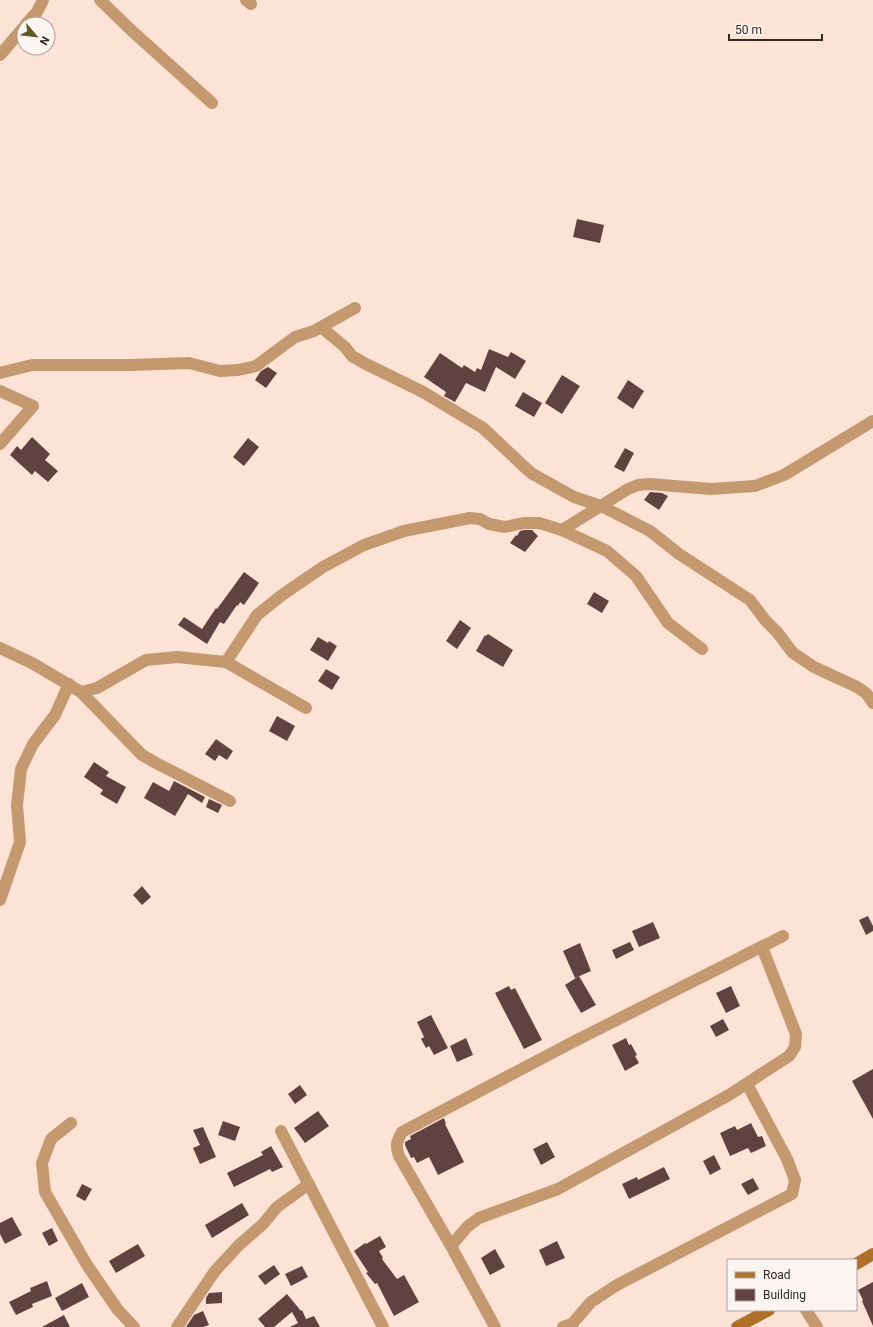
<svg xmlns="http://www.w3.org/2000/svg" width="873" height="1327" viewBox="0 0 873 1327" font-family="Roboto,sans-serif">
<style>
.building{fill:#604340}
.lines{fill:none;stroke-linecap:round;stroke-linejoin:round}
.street{stroke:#c49970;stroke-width:12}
.secondary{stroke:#af712a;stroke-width:12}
</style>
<rect width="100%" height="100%" fill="#fce3d6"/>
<g class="building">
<path d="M577 219 604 225 600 243 573 237Z"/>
<path d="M489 349 508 357 511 352 526 361 515 379 496 367 485 392 466 383 455 402 444 396 446 392 424 377 440 353 462 368 464 365 475 372 477 368 481 370Z"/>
<path d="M268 367 277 373 266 388 255 380 261 371Z"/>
<path d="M562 375 580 386 562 414 545 403Z"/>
<path d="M628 380 644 391 633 409 617 398Z"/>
<path d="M523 392 542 403 534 417 515 406Z"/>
<path d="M32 437 50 454 45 460 58 471 48 482 35 471 32 475 10 455 17 446 21 450Z"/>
<path d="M248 438 259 447 244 466 233 457Z"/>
<path d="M625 448 634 453 624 472 614 467Z"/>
<path d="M650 492 662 493 668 496 659 510 644 500Z"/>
<path d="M524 530H532L538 536 525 552 510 543 516 535 517 536 520 531Z"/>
<path d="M244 572 259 583 244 605 240 602 238 606 237 605 224 624 220 622 207 644 178 625 184 617 202 629 216 608 217 609Z"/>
<path d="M594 592 609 601 602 613 587 604Z"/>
<path d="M460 620 471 628 457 649 446 641Z"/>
<path d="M488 634 513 650 503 667 476 651 485 635 486 636Z"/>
<path d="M318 637 328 643 329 641 337 646 328 661 310 650Z"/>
<path d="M326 669 340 677 332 690 318 681Z"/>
<path d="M277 716 295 726 287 741 269 731Z"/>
<path d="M216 739 233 751 227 760 219 755 215 761 205 754Z"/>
<path d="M94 762 109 772 106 776 126 787 117 804 100 794 103 790 84 777Z"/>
<path d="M174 781 205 797 202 803 188 794 175 816 144 798 153 782 169 791Z"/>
<path d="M209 799 222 805 218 813 206 807Z"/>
<path d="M142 886 151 897 142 905 133 895Z"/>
<path d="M868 916 873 926V931L866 935 859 920Z"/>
<path d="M653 922 660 938 639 947 632 931Z"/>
<path d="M630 942 634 950 616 959 612 950Z"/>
<path d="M580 943 591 971 575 978 563 951Z"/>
<path d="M579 976 596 1005 581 1013 565 985Z"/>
<path d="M509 986 511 990 515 988 542 1040 524 1049 495 993Z"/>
<path d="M731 986 740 1006 726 1013 716 993Z"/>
<path d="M431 1015 448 1048 434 1055 429 1046 426 1048 421 1039 424 1037 417 1022Z"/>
<path d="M723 1019 729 1030 716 1037 710 1026Z"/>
<path d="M466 1038 473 1055 457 1062 450 1046Z"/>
<path d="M626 1038 629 1045 631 1044 637 1055 635 1056 639 1063 625 1071 612 1045Z"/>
<path d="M873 1069V1119L852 1081Z"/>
<path d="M300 1085 307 1095 295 1104 288 1094Z"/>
<path d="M318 1111 329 1126 305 1143 294 1128Z"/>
<path d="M444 1118 446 1124H445L464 1162 438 1175 429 1157 417 1163 414 1157 411 1158 405 1145V1142L411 1139 410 1136Z"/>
<path d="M223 1121 240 1127 235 1141 218 1135Z"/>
<path d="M751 1123 758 1137 762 1136 766 1146 751 1153 748 1148 730 1156 720 1133 735 1126 737 1130Z"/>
<path d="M203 1127 216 1157 200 1164 193 1148 200 1145 193 1130Z"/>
<path d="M547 1142 555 1157 541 1165 533 1149Z"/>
<path d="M271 1146 283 1167 272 1172 270 1169 234 1187 227 1173 263 1155 261 1152Z"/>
<path d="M714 1155 721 1169 710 1175 703 1161Z"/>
<path d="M664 1167 670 1179 629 1199 622 1184 637 1177 638 1180Z"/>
<path d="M753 1178 759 1189 748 1195 741 1184Z"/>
<path d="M82 1184 92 1189 85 1201 76 1196Z"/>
<path d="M242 1203 249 1215 212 1238 205 1225Z"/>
<path d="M12 1217 22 1235 5 1244 0 1234V1223Z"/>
<path d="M52 1228 58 1241 49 1246 42 1233Z"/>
<path d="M380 1236 386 1247 379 1251 383 1258 382 1259 397 1279 404 1275 419 1302 394 1316 377 1283 375 1284 366 1273 368 1272 354 1251 365 1243 366 1244Z"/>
<path d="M557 1241 565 1258 546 1266 539 1250Z"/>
<path d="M138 1244 145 1256 116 1273 109 1261Z"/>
<path d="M495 1249 505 1267 490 1275 481 1258Z"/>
<path d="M274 1265 280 1274 265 1285 258 1276Z"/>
<path d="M302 1266 308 1277 291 1286 285 1274Z"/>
<path d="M47 1281 52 1296 32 1304 33 1307 16 1315 9 1302 31 1291 30 1288Z"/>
<path d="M873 1282V1326L862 1301 863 1300 858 1290Z"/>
<path d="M82 1283 89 1297 62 1311 55 1298Z"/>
<path d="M222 1292V1303L206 1304V1298L209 1293Z"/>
<path d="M287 1294 301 1311 302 1310 306 1319 314 1316 320 1327H290L298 1323 292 1312 274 1327H265L258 1319Z"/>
<path d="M203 1311 209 1325 203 1327H186L194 1315Z"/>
<path d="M64 1315 70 1327H42Z"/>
</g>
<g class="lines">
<g class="street">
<path d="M100 0 131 30 212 103"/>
<path d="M246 0 251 4"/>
<path d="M26 24 37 12 43 0"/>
<path d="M0 55 24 27"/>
<path d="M321 327 345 347 352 356 364 363 423 392 483 428 531 473 574 497 601 506 650 531 679 554 750 600 765 620 777 632 793 653 814 667 857 687 866 693 873 703"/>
<path d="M0 373 32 365H130L189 363 220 371 238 370 256 366 295 337 314 331 355 308"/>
<path d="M0 391 33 406 0 444"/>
<path d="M562 530 628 489 638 485 650 484 711 489 755 486 784 475 873 421"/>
<path d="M0 648 32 663 81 692 97 688 146 660 177 657 226 662 306 708"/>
<path d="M226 662 257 615 282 595 323 567 364 545 404 531 470 518 480 519 489 524 505 527 523 523H539L562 530 607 551 636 576 668 623 702 649"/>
<path d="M81 692 142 755 156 763 230 801"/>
<path d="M0 900 20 842 17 805 21 769 33 744 55 715 69 684"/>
<path d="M71 1123 51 1139 42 1163 45 1192 87 1265 118 1310 134 1327"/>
<path d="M281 1131 383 1327"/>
<path d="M451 1246 467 1227 479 1218 558 1189 729 1095 789 1056 795 1047 796 1034 762 947"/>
<path d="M806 1310 817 1327"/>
<path d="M177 1327 215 1271 239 1245 263 1224 277 1207 309 1184"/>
<path d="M495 1327 451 1246 399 1156C395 1146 397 1141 402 1132L571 1043 783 936"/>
<path d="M563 1327 572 1324 591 1302 617 1285 792 1194 795 1180 787 1159 747 1084"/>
</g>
<g class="secondary">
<path d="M856 1264 873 1254"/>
<path d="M737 1327 769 1310"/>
</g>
</g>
<rect x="727" y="1259" width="130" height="52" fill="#fbf5f1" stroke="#aba39e"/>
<rect x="735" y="1272" width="20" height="6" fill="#af712a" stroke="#aba39e"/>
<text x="763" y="1279" font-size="12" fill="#332722">Road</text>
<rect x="735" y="1289" width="20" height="12" fill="#604340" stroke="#aba39e"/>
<text x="763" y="1299" font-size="12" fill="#332722">Building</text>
<g transform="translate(36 36) rotate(118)"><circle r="19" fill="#fbf5f1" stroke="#aba39e"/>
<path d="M0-3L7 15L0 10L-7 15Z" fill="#5d5824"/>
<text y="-6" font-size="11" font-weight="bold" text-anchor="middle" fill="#332722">N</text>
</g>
<path d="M729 34v6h93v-6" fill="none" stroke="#332722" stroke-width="2"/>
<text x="735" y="34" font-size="12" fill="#332722" stroke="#fbf5f1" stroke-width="3" paint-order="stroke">50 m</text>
</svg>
